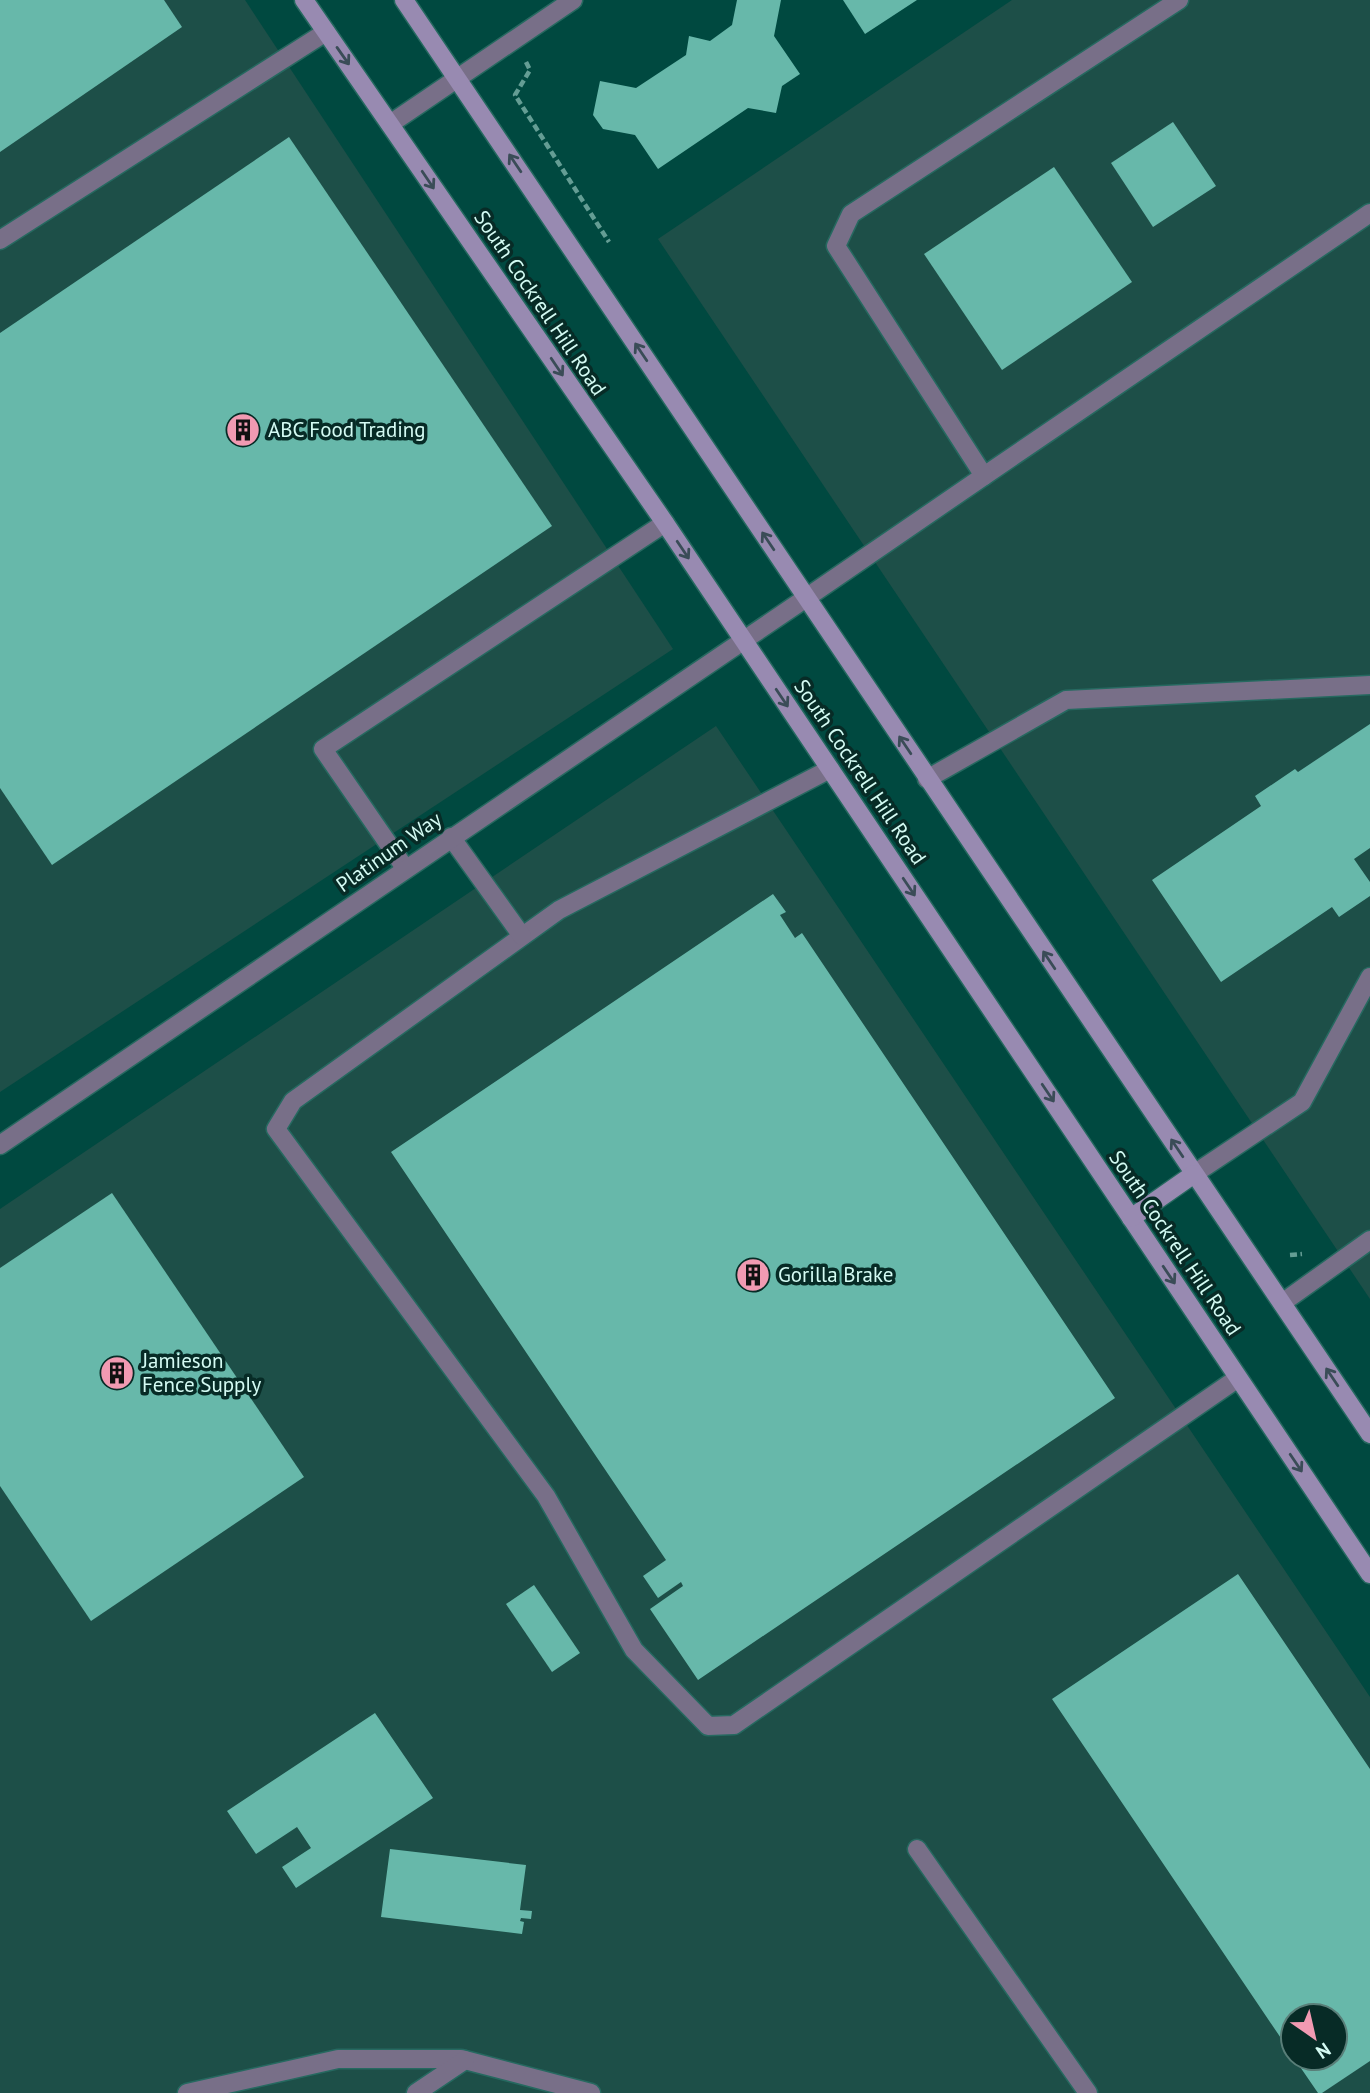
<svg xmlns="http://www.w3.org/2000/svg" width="1370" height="2093" viewBox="0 0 1370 2093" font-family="'PT Sans',sans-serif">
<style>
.built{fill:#1d4f48;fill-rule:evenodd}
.building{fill:#67b8aa}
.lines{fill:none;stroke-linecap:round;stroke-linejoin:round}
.lane-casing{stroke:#266960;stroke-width:21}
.street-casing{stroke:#266960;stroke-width:21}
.secondary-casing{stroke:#266960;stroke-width:21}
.path{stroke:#649d94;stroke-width:4.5;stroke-dasharray:7 3.5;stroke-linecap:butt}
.lane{stroke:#786f88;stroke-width:18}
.street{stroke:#786f88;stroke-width:18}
.secondary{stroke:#988ab1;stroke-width:18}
.oneway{stroke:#3a4c57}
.labels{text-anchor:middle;stroke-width:7;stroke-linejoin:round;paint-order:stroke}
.street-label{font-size:21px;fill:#d4fbf3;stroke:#072b26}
.poi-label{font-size:21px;fill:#d4fbf3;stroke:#072b26;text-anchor:start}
</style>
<rect width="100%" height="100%" fill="#004940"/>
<g class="built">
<path d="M0 0H245L673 649 0 1092Z"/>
<path d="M1012 0H1370V1299L658 239Z"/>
<path d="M716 726 1370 1697V2093H0V1209ZM1293 2016H1335V2058H1293Z"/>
</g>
<g class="building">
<path d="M0 0H164L182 27 0 152Z"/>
<path d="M737 0H781L774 36 800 74 782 86 776 113 748 108 658 169 635 135 603 129 593 115 600 81 636 88 686 55 689 36 710 41 732 25Z"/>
<path d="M843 0H917L865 34Z"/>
<path d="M1173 122 1216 186 1153 227 1111 163Z"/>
<path d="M289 137 552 526 52 865 0 788V333Z"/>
<path d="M1054 167 1132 282 1002 370 924 254Z"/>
<path d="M1370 724V848L1354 859 1370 882V896L1339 917 1332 907 1221 982 1152 880 1261 806 1255 796 1295 769 1298 772Z"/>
<path d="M773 894 786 912 780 915 795 938 802 933 1115 1398 698 1680 650 1609 683 1586 681 1582 658 1598 643 1576 666 1560 391 1152Z"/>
<path d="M112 1193 304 1477 91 1621 0 1486V1268Z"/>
<path d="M1238 1574 1370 1769V2061L1322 2093H1318L1294 2058H1335V2016H1293V2056L1052 1699Z"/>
<path d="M534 1585 580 1653 552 1672 506 1604Z"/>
<path d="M375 1713 433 1798 296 1888 282 1867 311 1848 297 1827 256 1854 227 1811Z"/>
<path d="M390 1849 526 1865 520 1910 532 1911 531 1919 521 1918 520 1921 524 1922 522 1934 381 1917Z"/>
</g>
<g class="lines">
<g class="lane-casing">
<g id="lane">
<path d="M0 240 326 32"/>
<path d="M984 476 1370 213"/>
<path d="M806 598 984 476 836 246 851 214 1179 0"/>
<path d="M830 769 559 910 293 1101 276 1129 546 1496 634 1650 708 1726 734 1725 1238 1378"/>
<path d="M927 779 1066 700 1370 685"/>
<path d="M451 837 522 936"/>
<path d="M405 868 323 749 665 523"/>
<path d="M1194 1174 1302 1102 1370 977"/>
<path d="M1282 1303 1370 1240"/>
<path d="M917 1849 1088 2093"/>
<path d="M187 2093 338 2059H461L591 2093"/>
<path d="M416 2093 465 2060"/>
</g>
</g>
<g class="street-casing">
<g id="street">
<path d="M390 124 573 0"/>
<path d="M0 1145 806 598"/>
</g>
</g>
<g class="secondary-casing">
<g id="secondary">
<path d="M304 0 665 523 1370 1574"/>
<path d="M404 0 1370 1434"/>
<path d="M1131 1218 1194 1174"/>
</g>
</g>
<g class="path">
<path d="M526 62 530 70 515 95 609 242"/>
<path d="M1290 1255 1302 1254"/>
</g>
<use href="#lane" class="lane"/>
<use href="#street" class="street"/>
<use href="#secondary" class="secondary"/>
</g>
<defs><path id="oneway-shaft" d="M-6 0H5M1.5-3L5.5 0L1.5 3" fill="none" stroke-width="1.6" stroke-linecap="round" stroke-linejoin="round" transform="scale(1.75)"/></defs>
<g class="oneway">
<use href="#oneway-shaft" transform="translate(343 56) rotate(55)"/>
<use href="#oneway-shaft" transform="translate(515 163) rotate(-124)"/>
<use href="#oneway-shaft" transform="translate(428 180) rotate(56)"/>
<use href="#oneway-shaft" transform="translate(641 352) rotate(-124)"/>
<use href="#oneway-shaft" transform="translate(557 367) rotate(56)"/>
<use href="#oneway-shaft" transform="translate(768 541) rotate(-124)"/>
<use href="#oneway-shaft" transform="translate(683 550) rotate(56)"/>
<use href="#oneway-shaft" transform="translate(782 698) rotate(56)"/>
<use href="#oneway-shaft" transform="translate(905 745) rotate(-124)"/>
<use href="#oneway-shaft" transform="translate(909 887) rotate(56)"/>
<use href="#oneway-shaft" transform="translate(1049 960) rotate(-124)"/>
<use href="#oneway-shaft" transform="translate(1048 1093) rotate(56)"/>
<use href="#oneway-shaft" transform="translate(1177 1148) rotate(-124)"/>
<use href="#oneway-shaft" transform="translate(1169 1275) rotate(56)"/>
<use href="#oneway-shaft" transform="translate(1332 1377) rotate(-124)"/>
<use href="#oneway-shaft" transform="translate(1296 1463) rotate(56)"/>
</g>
<defs>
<g id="building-disc" transform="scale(1.75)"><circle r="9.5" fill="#f19ab2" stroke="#072b26"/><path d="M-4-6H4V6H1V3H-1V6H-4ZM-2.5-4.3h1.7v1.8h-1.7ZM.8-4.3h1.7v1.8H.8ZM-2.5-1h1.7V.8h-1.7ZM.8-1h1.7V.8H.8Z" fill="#111"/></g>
</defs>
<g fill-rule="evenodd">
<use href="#building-disc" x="243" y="430"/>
<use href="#building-disc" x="753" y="1275"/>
<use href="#building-disc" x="117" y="1373"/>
</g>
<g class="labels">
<g class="street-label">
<text transform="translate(540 303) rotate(56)" y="7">South Cockrell Hill Road</text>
<text transform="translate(860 772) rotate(56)" y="7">South Cockrell Hill Road</text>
<text transform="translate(389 852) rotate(-35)" y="7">Platinum Way</text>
<text transform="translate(1175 1243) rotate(56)" y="7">South Cockrell Hill Road</text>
</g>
<g class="poi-label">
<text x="268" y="437">ABC Food Trading</text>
<text x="778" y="1282">Gorilla Brake</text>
<text x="142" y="1368">Jamieson<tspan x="142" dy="24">Fence Supply</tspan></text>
</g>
</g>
<g transform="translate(1314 2037) rotate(146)"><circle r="33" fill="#072b26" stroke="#597e78" stroke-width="2"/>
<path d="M0-5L12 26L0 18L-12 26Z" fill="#f19ab2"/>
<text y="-10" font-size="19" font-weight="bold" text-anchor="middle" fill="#d4fbf3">N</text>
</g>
</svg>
